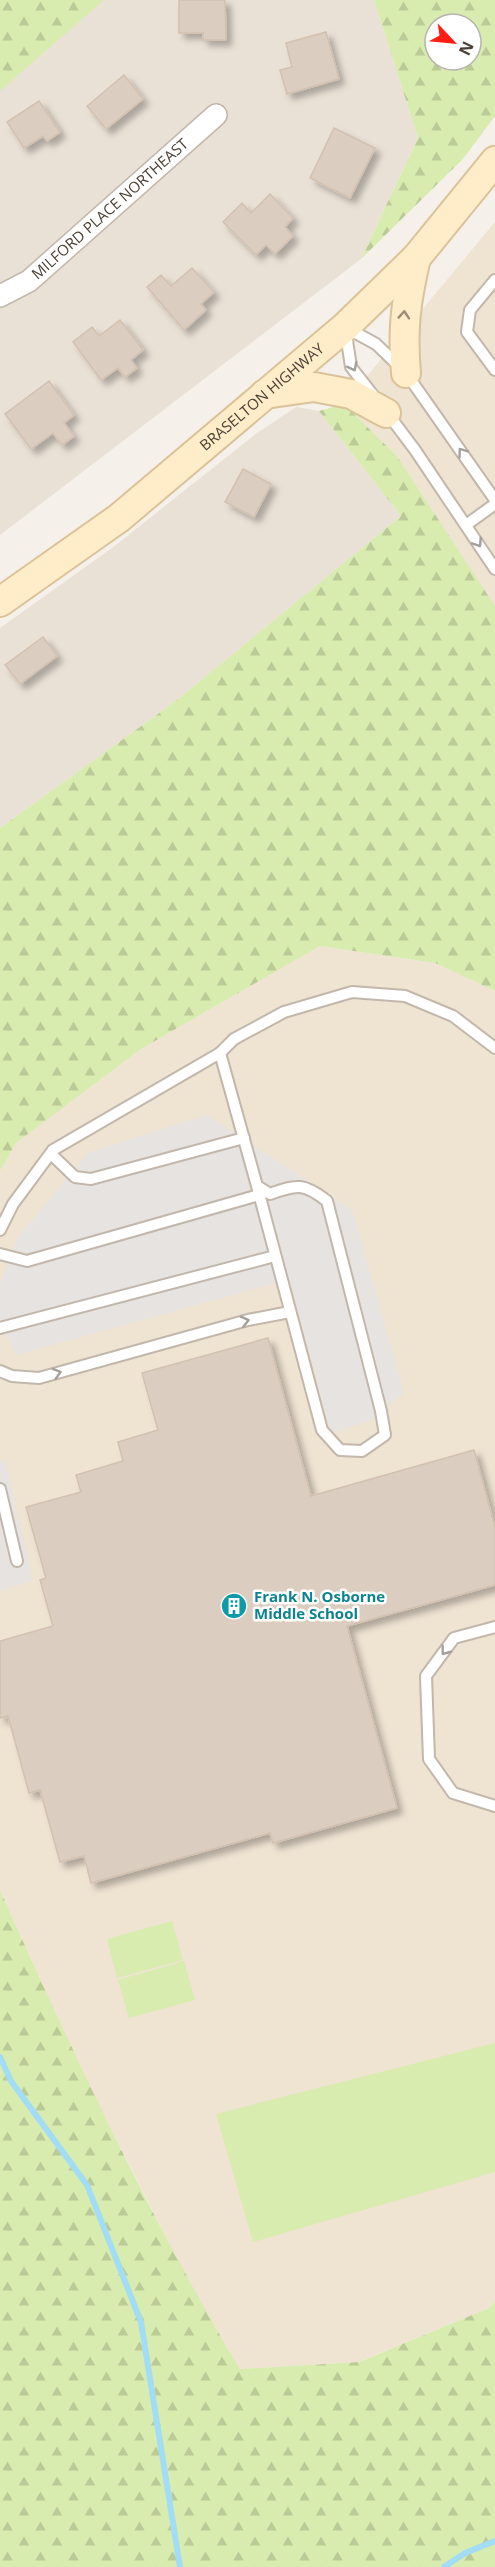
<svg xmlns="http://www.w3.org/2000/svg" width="495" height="2567" viewBox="0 0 495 2567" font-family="'Open Sans',sans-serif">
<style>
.residential{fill:#eae1d6}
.education{fill:#efe3d2}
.forest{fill:url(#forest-firs);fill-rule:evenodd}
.pitch{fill:#d8ecaf}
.parking{fill:#e6e3e1}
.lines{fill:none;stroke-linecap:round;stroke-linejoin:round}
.stream{stroke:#a2ddf5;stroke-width:6}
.building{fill:#dbcdc0;stroke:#d3c1b0;stroke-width:1.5;filter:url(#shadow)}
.lane-casing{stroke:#c2b7aa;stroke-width:14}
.street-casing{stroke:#c2b7aa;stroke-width:24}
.secondary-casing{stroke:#dbc298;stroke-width:32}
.lane{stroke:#fff;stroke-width:10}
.street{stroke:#fff;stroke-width:21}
.secondary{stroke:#ffecc9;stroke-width:28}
.oneway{stroke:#9b8d78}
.oneway2{stroke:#a4a09a}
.labels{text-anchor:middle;stroke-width:5;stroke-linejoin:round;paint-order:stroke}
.street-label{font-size:15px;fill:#4a4036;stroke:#fff}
.culture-label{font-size:15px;font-weight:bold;fill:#0d838f;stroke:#fff;text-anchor:start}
</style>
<defs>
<pattern id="forest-firs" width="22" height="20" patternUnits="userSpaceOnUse" patternTransform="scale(1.5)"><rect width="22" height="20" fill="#d8ecaf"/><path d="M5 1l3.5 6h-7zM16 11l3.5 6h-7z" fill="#bbcb97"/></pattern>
<filter id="shadow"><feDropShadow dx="5.5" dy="5.5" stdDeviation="3" flood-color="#0004"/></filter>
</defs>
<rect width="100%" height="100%" fill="#f5f0e9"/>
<g class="residential">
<path d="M0 0H374L418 138 361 259 0 535Z"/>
<path d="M296 407 319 411 401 516 173 703 0 828V628L112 548 257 433Z"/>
</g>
<g class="education">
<path d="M495 222V606L397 456 344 404Z"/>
<path d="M320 946 435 963 495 991V2302L489 2308 358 2362 240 2369 190 2284 86 2080 0 1890V1171L16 1143 141 1049Z"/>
</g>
<g class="forest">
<path d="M0 0H104L0 91Z"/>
<path d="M374 0H495V116L463 159 361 259 418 138ZM435 24H471V60H435Z"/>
<path d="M344 404 397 456 495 606V991L435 963 320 946 141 1049 16 1143 0 1171V828L173 703 401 516 319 411Z"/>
<path d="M0 1890C73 2053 148 2215 240 2369L359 2362 489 2308 495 2302V2567H0Z"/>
</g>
<g class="pitch">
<path d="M172 1921 183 1960 117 1978 107 1939Z"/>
<path d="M184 1961 195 2000 129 2018 118 1980Z"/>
<path d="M495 2043V2172L253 2242 216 2114Z"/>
</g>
<g class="parking">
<path d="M207 1115 352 1210 404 1393 371 1420 331 1433 290 1279 16 1355 0 1319V1285L18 1237 88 1153Z"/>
<path d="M5 1460 33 1580 0 1591V1462Z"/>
</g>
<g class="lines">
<g class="stream">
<path d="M0 2057 11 2081 87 2185 141 2322 180 2567"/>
<path d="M444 2567 465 2553 495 2541"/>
</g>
</g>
<g class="building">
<path d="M179 0H225L226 40H203V33H179Z"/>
<path d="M326 32 339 79 287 94 280 70 292 67 286 43Z"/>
<path d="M124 75 143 99 106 129 87 106Z"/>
<path d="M39 101 60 132 47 141 43 136 24 148 7 122Z"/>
<path d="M334 128 375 148 350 198 310 178Z"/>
<path d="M270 194 293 218 285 227 293 236 275 254 266 245 256 255 223 222 242 203 251 213Z"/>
<path d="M192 268 214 292 201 304 206 310 184 330 147 287 161 275 171 286Z"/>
<path d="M120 320 143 350 131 360 137 368 125 377 118 368 101 380 73 342 92 327 99 336Z"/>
<path d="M49 381 74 415 64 423 74 436 62 445 53 433 31 449 5 414Z"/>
<path d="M243 469 271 484 254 517 225 502Z"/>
<path d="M43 637 57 656 20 684 5 665Z"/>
<path d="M268 1338 311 1496 474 1450 495 1527V1585L347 1626 397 1808 273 1843 270 1833 91 1883 84 1856 60 1862 40 1790 29 1793 8 1716 0 1718V1641L53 1626 40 1580 46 1578 26 1507 81 1492 76 1475 123 1461 118 1442 158 1430 142 1373Z"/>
</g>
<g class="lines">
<g class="lane-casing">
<g id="lane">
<path d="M495 280 470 310 467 332 495 370"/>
<path d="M373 395 351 367 345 327 376 344 406 373 495 500"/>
<path d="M388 414 415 450 495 569"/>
<path d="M466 525 495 504"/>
<path d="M51 1154 75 1177 91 1179 244 1138"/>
<path d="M257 1186 322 1430 340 1450 362 1451 385 1435 381 1411 327 1201C304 1183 297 1184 270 1194L257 1186 220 1053 234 1039 284 1012 352 992 405 996 453 1016 495 1048"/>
<path d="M0 1230 13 1204 53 1150 220 1053"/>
<path d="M0 1254 27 1261 259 1195"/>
<path d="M0 1328 275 1256"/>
<path d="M0 1371 12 1376 39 1378 248 1320 290 1312"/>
<path d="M0 1489 17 1561"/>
<path d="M495 1627 454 1638 426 1676 429 1759 453 1793 495 1806"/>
</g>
</g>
<g class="street-casing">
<g id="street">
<path id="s1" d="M0 296 29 281 216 115"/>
</g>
</g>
<g class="secondary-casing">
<g id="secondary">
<path d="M406 373C402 329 406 301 416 258"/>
<path d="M265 394 314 387 351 394 386 413"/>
<path id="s2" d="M0 602 119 518 345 327 416 258 495 161"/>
</g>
</g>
<use href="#lane" class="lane"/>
<use href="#street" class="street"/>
<use href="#secondary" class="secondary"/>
</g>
<defs><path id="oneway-chevron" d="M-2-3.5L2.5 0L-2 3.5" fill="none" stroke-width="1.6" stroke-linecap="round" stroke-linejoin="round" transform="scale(1.5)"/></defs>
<use class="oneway" href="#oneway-chevron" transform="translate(404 315) rotate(-86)"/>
<g class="oneway2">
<use href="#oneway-chevron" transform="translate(353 367) rotate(63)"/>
<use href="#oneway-chevron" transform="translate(462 452) rotate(-126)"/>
<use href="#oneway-chevron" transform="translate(478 543) rotate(57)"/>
<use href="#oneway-chevron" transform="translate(245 1321) rotate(-14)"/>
<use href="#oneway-chevron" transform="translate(57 1373) rotate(-16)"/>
<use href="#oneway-chevron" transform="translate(445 1651) rotate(127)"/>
</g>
<defs>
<g id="building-disc" transform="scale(1.35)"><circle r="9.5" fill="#0f9aa8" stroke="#fff"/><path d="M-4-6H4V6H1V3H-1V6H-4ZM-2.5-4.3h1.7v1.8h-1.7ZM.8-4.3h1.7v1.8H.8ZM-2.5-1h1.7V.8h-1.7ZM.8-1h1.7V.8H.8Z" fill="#fff"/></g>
</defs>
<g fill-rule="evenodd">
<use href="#building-disc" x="234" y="1606"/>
</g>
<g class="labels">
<g class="street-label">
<text dy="5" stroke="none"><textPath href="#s1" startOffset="141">MILFORD PLACE NORTHEAST</textPath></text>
<text dy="5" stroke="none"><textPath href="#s2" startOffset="333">BRASELTON HIGHWAY</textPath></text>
</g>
<g class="culture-label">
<text x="254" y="1602">Frank N. Osborne<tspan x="254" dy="17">Middle School</tspan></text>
</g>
</g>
<g transform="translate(453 42) rotate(116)"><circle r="28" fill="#ffffff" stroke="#b7b3af" stroke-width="1.5"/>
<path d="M0-4.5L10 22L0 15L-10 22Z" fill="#ff1d16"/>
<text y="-9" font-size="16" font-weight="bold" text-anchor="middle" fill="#4a4036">N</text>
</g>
</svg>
